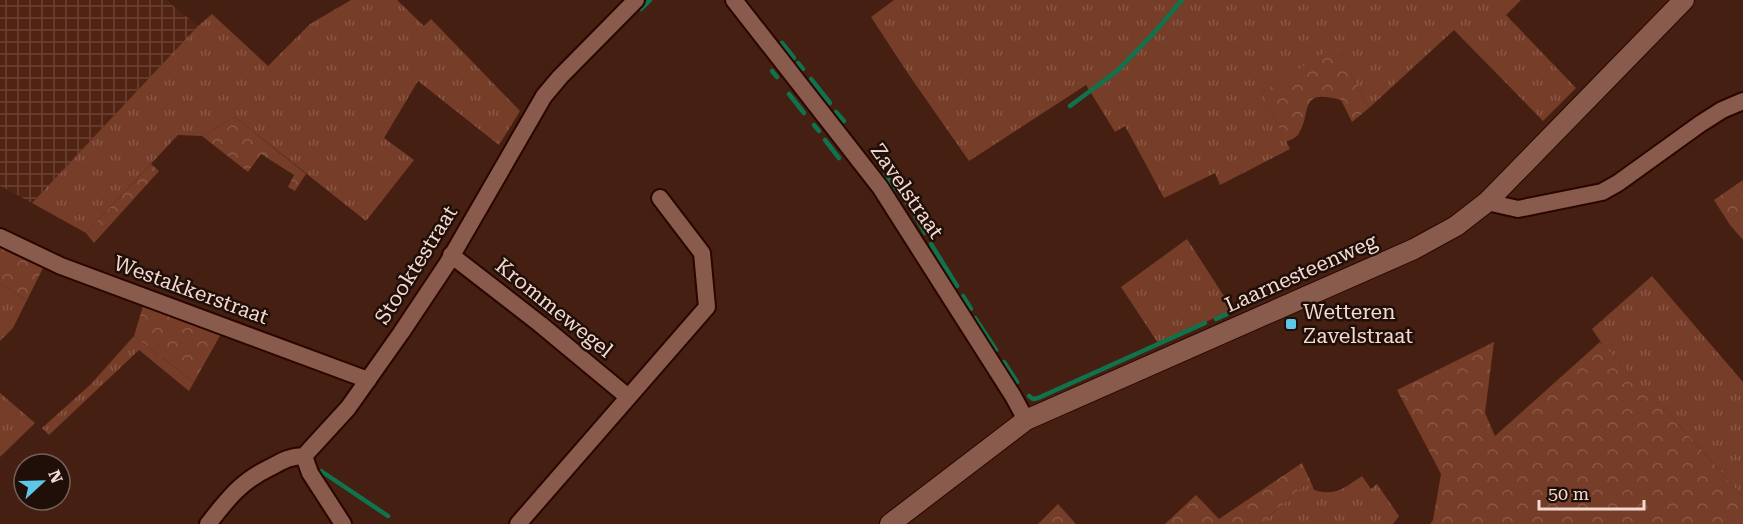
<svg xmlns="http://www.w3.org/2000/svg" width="1743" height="524" viewBox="0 0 1743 524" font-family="'Roboto Serif',serif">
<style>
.industrial{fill:url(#industrial-grid)}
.grass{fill:url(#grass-tufts)}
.forest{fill:url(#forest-crowns)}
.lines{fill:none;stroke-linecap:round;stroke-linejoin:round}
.stream{stroke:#0f744d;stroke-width:4.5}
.minor-casing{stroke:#2a0600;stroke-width:20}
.tertiary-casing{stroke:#2a0600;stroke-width:22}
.minor{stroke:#885b4c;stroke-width:16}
.tertiary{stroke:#885b4c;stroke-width:20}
.poi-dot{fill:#5cc7e7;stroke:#200f09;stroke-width:2}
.labels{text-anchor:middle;stroke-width:5;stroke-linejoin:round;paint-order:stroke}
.street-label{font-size:21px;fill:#f4d9d0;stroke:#200f09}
.poi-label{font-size:21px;fill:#f4d9d0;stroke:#200f09;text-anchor:start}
</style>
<defs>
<pattern id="industrial-grid" width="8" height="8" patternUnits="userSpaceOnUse" patternTransform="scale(1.5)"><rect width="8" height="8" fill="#512312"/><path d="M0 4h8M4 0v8" fill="none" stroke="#6b4233"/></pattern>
<pattern id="grass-tufts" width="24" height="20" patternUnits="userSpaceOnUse" patternTransform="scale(1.5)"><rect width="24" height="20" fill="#763d28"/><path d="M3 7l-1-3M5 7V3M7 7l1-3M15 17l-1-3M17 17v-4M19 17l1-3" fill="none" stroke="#8a5846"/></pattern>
<pattern id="forest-crowns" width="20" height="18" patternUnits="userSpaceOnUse" patternTransform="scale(1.5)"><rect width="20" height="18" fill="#763d28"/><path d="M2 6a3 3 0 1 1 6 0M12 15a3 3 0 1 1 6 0" fill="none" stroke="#8a5846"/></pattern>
</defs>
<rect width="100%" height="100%" fill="#451f11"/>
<path class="industrial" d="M0 0H166L198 26 32 203 0 186Z"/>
<g class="grass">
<path d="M351 0H397L424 26 431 19 520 111 499 145 418 81 384 138 414 160 366 221 235 117 202 136 178 135 86 233 32 203 198 26 212 14 268 66 310 24Z"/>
<path d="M894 0H1521L1506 15 1576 88 1543 121 1454 30 1369 108 1336 46 1262 93 1290 149 1220 185 1215 173 1164 198 1125 126 1115 132 1086 85 969 161 909 75 871 17Z"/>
<path d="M1187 239 1233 310 1158 343 1121 287Z"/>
<path d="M1652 276 1743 382V497L1683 429 1605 348 1592 329Z"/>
<path d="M0 284 27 300 13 328 0 341Z"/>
<path d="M134 336 194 382 189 391 139 350 49 435 42 428 90 385Z"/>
<path d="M0 393 35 423 0 457Z"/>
<path d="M1362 476 1371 489 1377 484 1399 516 1393 524H1260L1310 480 1314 490C1336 497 1345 487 1362 476Z"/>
</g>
<g class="forest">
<path d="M1336 45 1369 108 1352 122 1341 100C1297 88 1313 112 1298 135 1295 138 1290 140 1286 142L1262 93Z"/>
<path d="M235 117 306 174 295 191 288 187 294 175 261 154 248 172 202 136Z"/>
<path d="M151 164 159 171 94 243 86 233Z"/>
<path d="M1743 180V240L1730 225 1714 200Z"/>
<path d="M0 245 44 266 27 300 0 284Z"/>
<path d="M143 306 221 334 194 382 134 336Z"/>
<path d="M1494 342 1485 413 1495 436 1600 342 1683 429 1743 497V524H1430L1433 520 1441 474 1397 390Z"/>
<path d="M1302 463 1310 480 1260 524H1165L1196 495 1219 519Z"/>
<path d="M1058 504 1076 524H1038Z"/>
</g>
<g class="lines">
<g class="stream">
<path d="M641 9 650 0"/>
<path d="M782 43 794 58"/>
<path d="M798 63 803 69"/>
<path d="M772 71 777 77"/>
<path d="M811 79 830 103"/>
<path d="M789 94 804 113"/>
<path d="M1070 106 1117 71 1152 35 1182 0"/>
<path d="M836 112 844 121"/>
<path d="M814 125 819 131"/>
<path d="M825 140 839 158"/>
<path d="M885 175 909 205 925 233"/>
<path d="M931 244 957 286"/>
<path d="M963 296 971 309"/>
<path d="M975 318 996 350"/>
<path d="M1216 319 1227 314"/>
<path d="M1004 362 1017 382"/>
<path d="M1029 396 1033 399 1038 398 1205 323"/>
<path d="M321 471 388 516"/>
</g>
<g class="minor-casing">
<g id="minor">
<path d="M734 0 880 187 1013 396 1026 420"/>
<path d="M1487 202 1518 209 1602 192 1618 183 1700 124 1722 110 1743 101"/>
<path d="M0 237 61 266 368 380"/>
<path d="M451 255 540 324 628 397"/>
<path d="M304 456 310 473 343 524"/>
<path d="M208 524C227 500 240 482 269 468 283 461 287 457 304 456L348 408 401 333 447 264 544 96 560 77 636 0"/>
<path d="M518 524 707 307 702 253 660 198"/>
</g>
</g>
<g class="tertiary-casing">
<path id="tertiary" d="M890 524 1026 420 1414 249 1456 226 1487 202 1684 0"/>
</g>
<use href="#minor" class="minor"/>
<use href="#tertiary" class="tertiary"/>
</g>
<rect class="poi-dot" x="1285" y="318" width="12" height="12" rx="3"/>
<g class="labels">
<g class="street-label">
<text transform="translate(907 191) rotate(55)" y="7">Zavelstraat</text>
<text transform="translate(416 265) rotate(-58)" y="7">Stooktestraat</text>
<text transform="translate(1301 273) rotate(-24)" y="7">Laarnesteenweg</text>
<text transform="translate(191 290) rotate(20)" y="7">Westakkerstraat</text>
<text transform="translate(554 308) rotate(39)" y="7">Krommewegel</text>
</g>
<g class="poi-label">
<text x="1303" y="319">Wetteren<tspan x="1303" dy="24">Zavelstraat</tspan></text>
</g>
</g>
<g transform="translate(42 482) rotate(68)"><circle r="28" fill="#200f09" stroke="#756059" stroke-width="1.5"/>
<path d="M0-4.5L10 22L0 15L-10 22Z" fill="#5cc7e7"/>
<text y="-9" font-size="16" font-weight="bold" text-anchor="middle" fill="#f4d9d0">N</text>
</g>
<path d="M1539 500v9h105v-9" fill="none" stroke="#f4d9d0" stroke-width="3"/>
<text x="1548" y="500" font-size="18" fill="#f4d9d0" stroke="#200f09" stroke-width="4.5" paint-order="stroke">50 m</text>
</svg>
